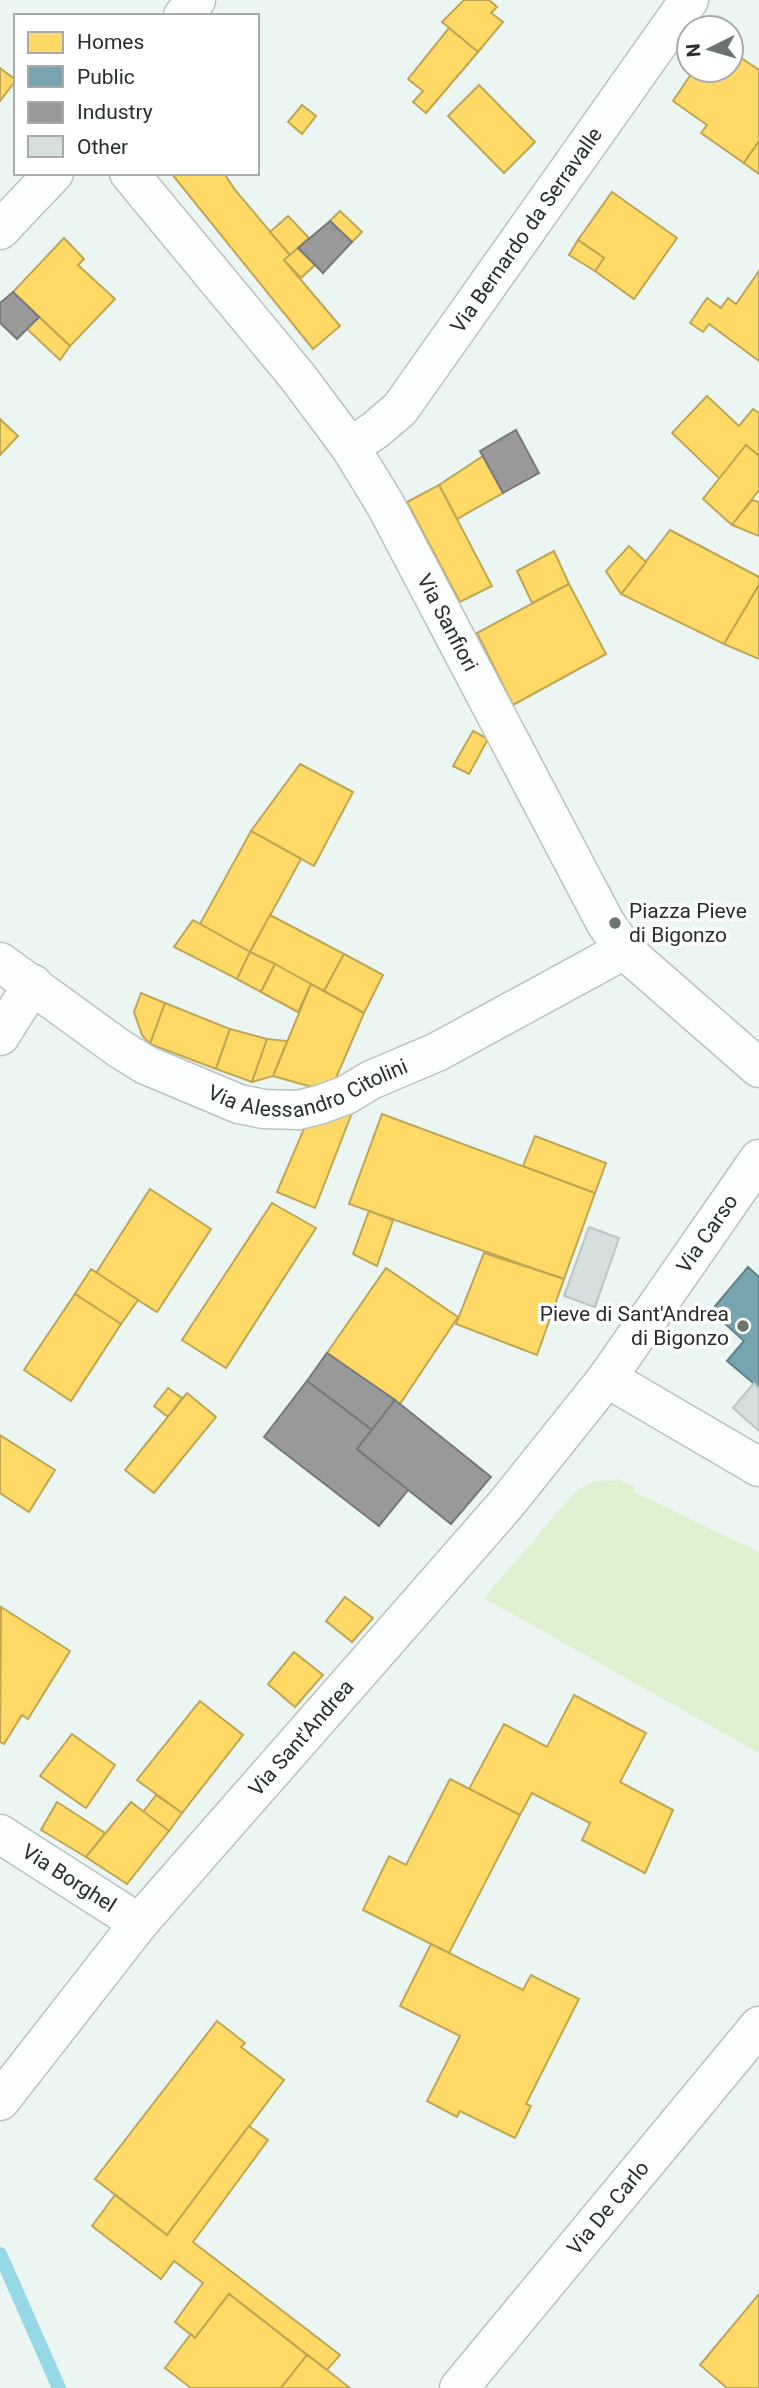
<svg xmlns="http://www.w3.org/2000/svg" width="759" height="2388" viewBox="0 0 759 2388" font-family="Roboto,sans-serif">
<style>
.green{fill:#ddf0d0}
.homes{fill:#ffd966;stroke:#bea654;stroke-width:2}
.public{fill:#76a5af;stroke:#5e8187;stroke-width:2}
.industry{fill:#999;stroke:#777978;stroke-width:2}
.lines{fill:none;stroke-linecap:round;stroke-linejoin:round}
.stream{stroke:#96d8e5;stroke-width:14}
.building{fill:#d6dfde;stroke:#bcc5c3;stroke-width:2}
.street-casing{stroke:#bac2bf;stroke-width:41}
.street{stroke:#fcfefd;stroke-width:38}
.poi-dot{fill:#6c7471;stroke:#fff;stroke-width:2.5}
.labels{text-anchor:middle;stroke-width:7;stroke-linejoin:round;paint-order:stroke}
.street-label{font-size:21px;fill:#272e2b;stroke:#fff}
.poi-label{font-size:21px;fill:#272e2b;stroke:#fff;text-anchor:start}
</style>
<rect width="100%" height="100%" fill="#ebf6f2"/>
<path class="green" d="M616 1478 635 1487 634 1492 759 1552V1753L484 1598 574 1493C588 1483 597 1479 615 1481Z"/>
<g class="homes">
<path d="M464 0H489L497 7 491 13 503 22 478 52 442 22Z"/>
<path d="M449 28 478 52 426 113 413 102 423 91 408 79Z"/>
<path d="M731 51 759 70V141L744 163 701 133 707 125 673 101 694 70H731Z"/>
<path d="M0 68 16 80 0 101Z"/>
<path d="M479 85 535 142 504 173 448 116Z"/>
<path d="M302 105 316 116 302 134 288 122Z"/>
<path d="M759 141V174L744 163Z"/>
<path d="M224 173 235 190 290 255 284 260 340 326 313 349 171 173Z"/>
<path d="M612 192 677 238 634 299 595 271 604 258 578 240Z"/>
<path d="M340 211 362 232 352 242 330 221Z"/>
<path d="M288 216 309 238 290 255 270 232Z"/>
<path d="M64 238 84 259 78 265 115 299 70 346 13 292Z"/>
<path d="M578 240 604 258 595 271 569 255Z"/>
<path d="M298 248 315 265 301 278 284 260Z"/>
<path d="M759 271V361L709 324 703 332 690 323 707 298 721 308 728 298 736 304Z"/>
<path d="M39 317 70 346 60 360 27 329Z"/>
<path d="M707 396 739 426 753 409 759 413V456L746 445 720 479 672 433Z"/>
<path d="M0 419 18 436 0 455Z"/>
<path d="M746 445 759 456V490L732 525 703 499Z"/>
<path d="M483 456 503 493 457 519 439 485Z"/>
<path d="M439 485 492 586 460 602 407 502Z"/>
<path d="M752 500 759 502V536L732 525Z"/>
<path d="M670 530 759 577V585L724 644 621 594Z"/>
<path d="M629 546 646 562 621 594 606 571Z"/>
<path d="M554 551 569 584 532 603 517 571Z"/>
<path d="M569 584 606 654 513 705 477 633Z"/>
<path d="M759 585V659L724 644Z"/>
<path d="M473 731 488 739 469 774 453 766Z"/>
<path d="M300 764 353 792 314 866 251 831Z"/>
<path d="M251 831 301 859 250 952 200 924Z"/>
<path d="M270 915 344 954 324 991 250 952Z"/>
<path d="M193 920 250 952 237 979 174 947Z"/>
<path d="M250 952 275 964 261 992 237 979Z"/>
<path d="M344 954 383 975 364 1013 324 991Z"/>
<path d="M275 964 311 984 298 1012 261 992Z"/>
<path d="M311 984 364 1013 330 1092 273 1076Z"/>
<path d="M141 993 165 1003 150 1044 142 1035 134 1012Z"/>
<path d="M165 1003 230 1029 216 1069 150 1044Z"/>
<path d="M230 1029 267 1039 252 1082 216 1069Z"/>
<path d="M267 1039 287 1041 273 1076 252 1082Z"/>
<path d="M355 1105 315 1208 277 1192 306 1124Z"/>
<path d="M382 1114 595 1193 564 1279 349 1204Z"/>
<path d="M535 1136 606 1163 595 1193 523 1166Z"/>
<path d="M150 1189 211 1229 157 1312 96 1273Z"/>
<path d="M272 1203 316 1228 226 1368 182 1340Z"/>
<path d="M369 1211 393 1220 377 1266 353 1254Z"/>
<path d="M484 1253 564 1279 537 1355 456 1324Z"/>
<path d="M386 1268 458 1317 400 1404 327 1353Z"/>
<path d="M91 1269 138 1300 121 1324 75 1294Z"/>
<path d="M75 1294 121 1324 71 1401 24 1370Z"/>
<path d="M168 1388 182 1398 168 1417 154 1406Z"/>
<path d="M187 1393 216 1417 154 1493 125 1470Z"/>
<path d="M0 1435 55 1470 29 1512 0 1493Z"/>
<path d="M345 1597 373 1618 352 1642 326 1621Z"/>
<path d="M1 1607 70 1651 28 1719 22 1715 4 1744 0 1742Z"/>
<path d="M294 1652 323 1675 295 1707 268 1684Z"/>
<path d="M574 1695 646 1733 620 1782 673 1810 645 1873 582 1840 590 1823 532 1793 520 1815 469 1789 504 1724 547 1747Z"/>
<path d="M200 1701 243 1735 182 1813 137 1780Z"/>
<path d="M72 1734 115 1765 86 1808 40 1776Z"/>
<path d="M450 1779 520 1815 449 1953 363 1910 389 1856 406 1865Z"/>
<path d="M156 1795 182 1813 169 1831 143 1812Z"/>
<path d="M57 1802 105 1833 86 1857 41 1830Z"/>
<path d="M131 1802 169 1831 127 1884 86 1857Z"/>
<path d="M431 1944 523 1990 531 1975 579 1999 526 2104 531 2106 515 2138 460 2111 457 2117 427 2101 460 2036 400 2006Z"/>
<path d="M217 2021 245 2043 241 2047 284 2080 167 2235 95 2179Z"/>
<path d="M249 2126 268 2140 193 2242 340 2355 327 2370 229 2294 195 2338 175 2322 203 2283 174 2261 161 2279 92 2226 115 2195 167 2235Z"/>
<path d="M229 2294 307 2355 281 2388H191L165 2368 191 2334 195 2338Z"/>
<path d="M759 2294V2388H727L700 2365Z"/>
<path d="M307 2355 327 2370 350 2388H281Z"/>
</g>
<path class="public" d="M748 1267 759 1277V1388L727 1361 744 1341 711 1311Z"/>
<g class="industry">
<path d="M330 221 352 242 323 273 298 248Z"/>
<path d="M13 292 39 317 17 339 0 323V303Z"/>
<path d="M516 430 539 473 503 493 480 451Z"/>
<path d="M327 1353 395 1400 372 1430 307 1381Z"/>
<path d="M307 1381 372 1430 357 1449 409 1489 379 1526 264 1437Z"/>
<path d="M395 1400 491 1477 451 1524 357 1449Z"/>
</g>
<g class="lines">
<path class="stream" d="M0 2254 59 2388"/>
</g>
<g class="building">
<path d="M589 1227 619 1238 595 1307 564 1296Z"/>
<path d="M754 1383 759 1388V1431L733 1408Z"/>
</g>
<g class="lines">
<g class="street-casing">
<g id="street">
<path d="M183 16 196 0"/>
<path id="s1" d="M129 173 297 376 350 447 385 504 605 922 624 950 759 1068"/>
<path d="M0 230 54 173"/>
<path id="s2" d="M350 447 374 431 400 409 689 0"/>
<path id="s3" d="M0 962 120 1049 146 1065 239 1104 264 1109 298 1110 319 1105 346 1095 371 1080 437 1052 624 950"/>
<path d="M0 1036 33 984"/>
<path d="M607 1378 759 1467"/>
<path id="s4" d="M0 1834 139 1923"/>
<path id="s5" d="M0 2101 139 1923 507 1503 607 1378 759 1159"/>
<path id="s6" d="M459 2388 759 2026"/>
</g>
</g>
<use href="#street" class="street"/>
</g>
<g class="poi-dot">
<circle cx="615" cy="923" r="7"/>
<circle cx="743" cy="1326" r="7"/>
</g>
<g class="labels">
<g class="street-label">
<text dy="7" stroke="none"><textPath href="#s2" startOffset="282">Via Bernardo da Serravalle</textPath></text>
<text dy="7" stroke="none"><textPath href="#s1" startOffset="553">Via Sanfiori</textPath></text>
<text dy="7" stroke="none"><textPath href="#s3" startOffset="352">Via Alessandro Citolini</textPath></text>
<text dy="7" stroke="none"><textPath href="#s5" startOffset="1120">Via Carso</textPath></text>
<text dy="7" stroke="none"><textPath href="#s5" startOffset="472">Via Sant'Andrea</textPath></text>
<text dy="7" stroke="none"><textPath href="#s4" startOffset="82">Via Borghel</textPath></text>
<text dy="7" stroke="none"><textPath href="#s6" startOffset="234">Via De Carlo</textPath></text>
</g>
<g class="poi-label">
<text x="629" y="918">Piazza Pieve<tspan x="629" dy="24">di Bigonzo</tspan></text>
<text x="729" y="1321" text-anchor="end">Pieve di Sant'Andrea<tspan x="729" dy="24">di Bigonzo</tspan></text>
</g>
</g>
<rect x="14" y="14" width="245" height="161" fill="#ffffff" stroke="#a9abaa" stroke-width="2"/>
<rect x="28" y="32" width="35" height="21" fill="#ffd966" stroke="#a9abaa" stroke-width="2"/>
<text x="77" y="49" font-size="21" fill="#272e2b">Homes</text>
<rect x="28" y="66" width="35" height="21" fill="#76a5af" stroke="#a9abaa" stroke-width="2"/>
<text x="77" y="84" font-size="21" fill="#272e2b">Public</text>
<rect x="28" y="102" width="35" height="21" fill="#999999" stroke="#a9abaa" stroke-width="2"/>
<text x="77" y="119" font-size="21" fill="#272e2b">Industry</text>
<rect x="28" y="136" width="35" height="21" fill="#d6dfde" stroke="#a9abaa" stroke-width="2"/>
<text x="77" y="154" font-size="21" fill="#272e2b">Other</text>
<g transform="translate(710 49) rotate(265)"><circle r="33" fill="#ffffff" stroke="#a9abaa" stroke-width="2"/>
<path d="M0-5L12 26L0 18L-12 26Z" fill="#6c7471"/>
<text y="-10" font-size="19" font-weight="bold" text-anchor="middle" fill="#272e2b">N</text>
</g>
</svg>
